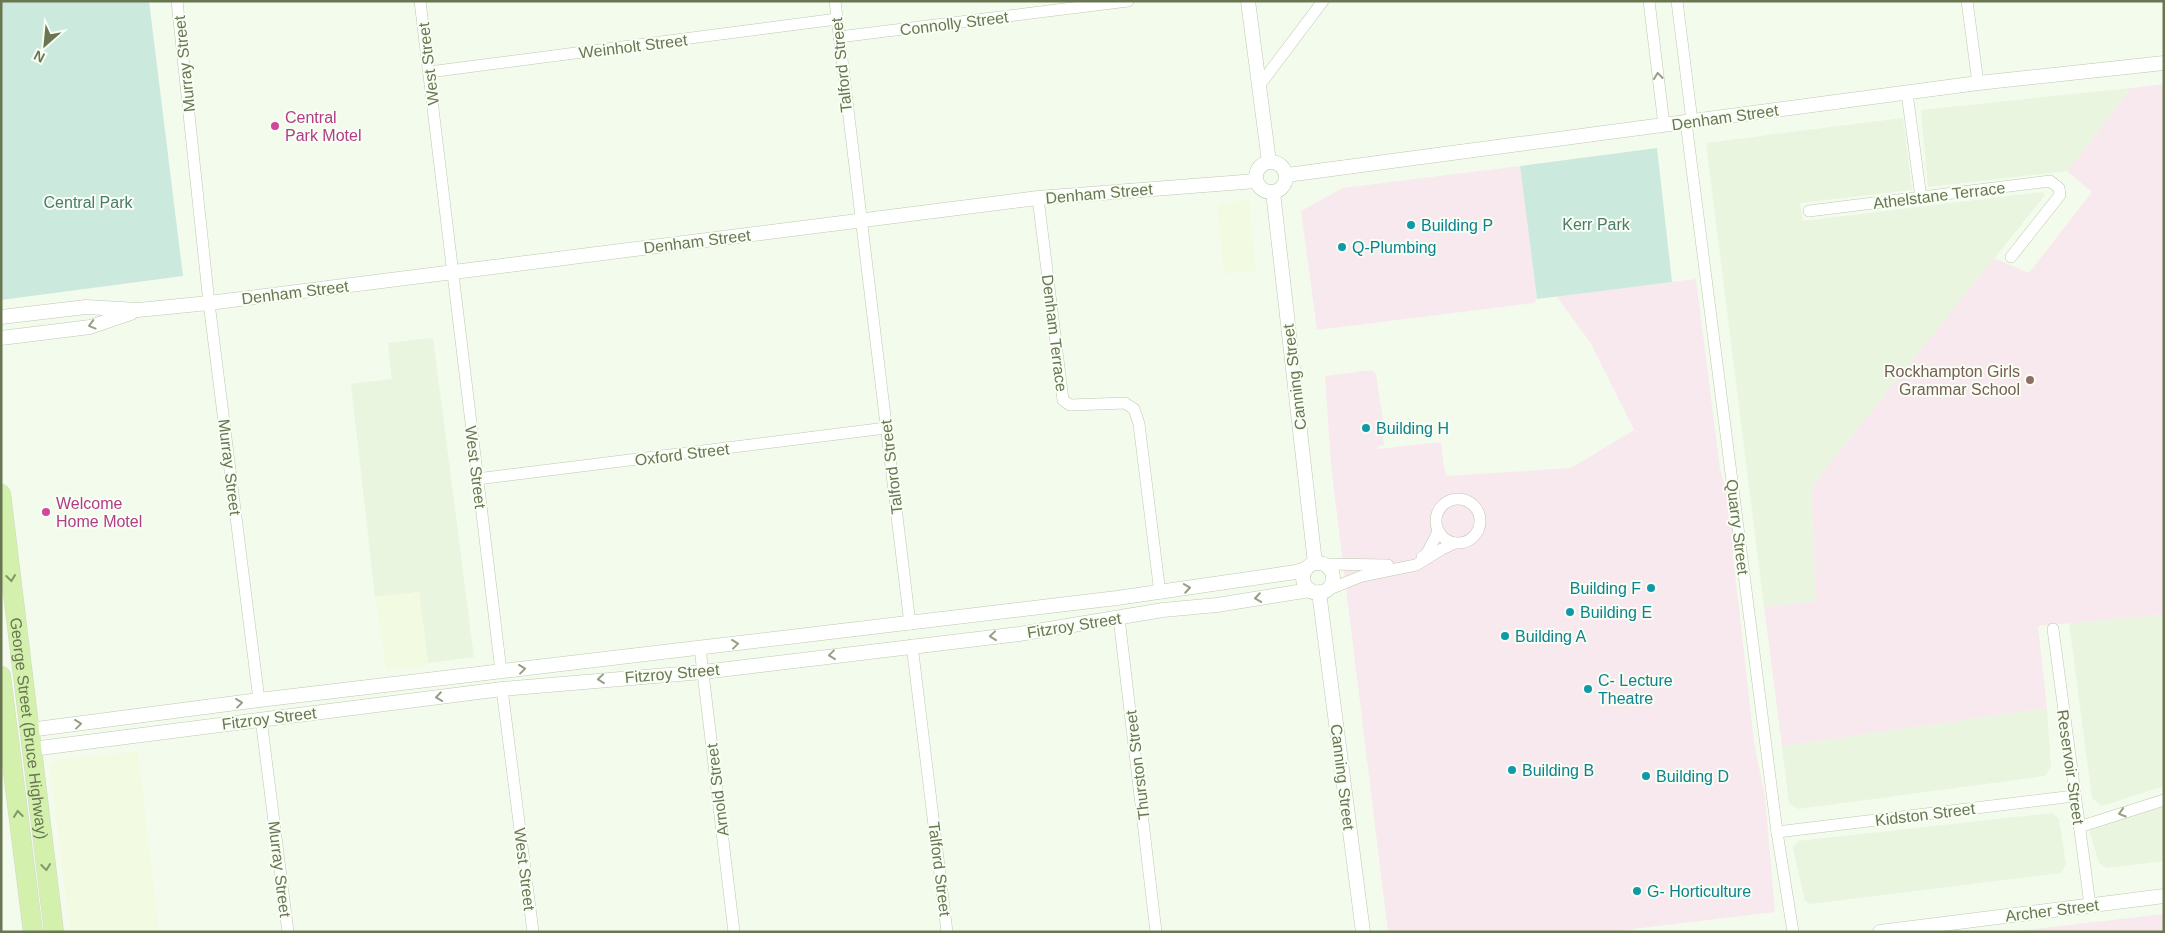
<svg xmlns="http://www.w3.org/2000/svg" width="2165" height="933" viewBox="0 0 2165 933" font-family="Arial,sans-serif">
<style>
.residential{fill:#e9f5df}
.commercial{fill:#f3fae2}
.education{fill:#f8e9ef}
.green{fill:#cce9dd}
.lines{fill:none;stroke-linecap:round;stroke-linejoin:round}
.minor-casing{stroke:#bdc9ad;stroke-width:12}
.tertiary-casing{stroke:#bdc9ad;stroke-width:15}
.trunk-casing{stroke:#d2d6cb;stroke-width:20}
.minor{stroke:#fff;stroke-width:11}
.tertiary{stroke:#fff;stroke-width:14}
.trunk{stroke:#d3f1ac;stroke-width:19}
.oneway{stroke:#969f85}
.oneway2{stroke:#849568}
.hotel-dot{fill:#d1479c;stroke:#f8fef4;stroke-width:2}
.culture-dot{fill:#0f9aa8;stroke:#f8fef4;stroke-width:2}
.education-dot{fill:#8d6e63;stroke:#f8fef4;stroke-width:2}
.labels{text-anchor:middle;stroke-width:4;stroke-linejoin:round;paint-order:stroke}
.street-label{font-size:16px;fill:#697651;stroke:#f8fef4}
.hotel-label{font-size:16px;fill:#b23c85;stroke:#f8fef4;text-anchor:start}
.park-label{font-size:16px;fill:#4a7a6b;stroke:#f8fef4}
.culture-label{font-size:16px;fill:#0d838f;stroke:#f8fef4;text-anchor:start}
.education-label{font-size:16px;fill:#785e54;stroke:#f8fef4;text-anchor:end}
</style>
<rect width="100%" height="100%" fill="#f3fbed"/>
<g class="residential">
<path d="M2131 88 2067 171 1928 187 1921 110Z"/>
<path d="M1903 118 1912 190 1800 203 1803 221 2043 192 2045 195 1811 487 1816 601 1764 607 1706 143Z"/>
<path d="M433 338 474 657 428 663 419 592 375 597 351 384 392 379 388 343Z"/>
<path d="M2159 615 2164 617V786L2102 806 2092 798 2069 623Z"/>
<path d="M2047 708 2051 767 2045 776 1798 809 1789 803 1782 746Z"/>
<path d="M2164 806V861L2107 868 2099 863 2089 830Z"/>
<path d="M2052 813 2059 819 2066 864 2061 873 1810 904 1805 901 1793 848 1798 841Z"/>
</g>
<g class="commercial">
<path d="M1249 200 1256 271 1224 274 1217 203Z"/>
<path d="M419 592 428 665 386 671 375 597Z"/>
<path d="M138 751 159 932H70L50 769 56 761Z"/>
</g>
<g class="education">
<path d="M2164 84V617L2158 615 2038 626 2047 708 1782 746 1764 607 1816 601 1811 487 1994 258 2029 273 2092 192 2067 171 2131 88Z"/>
<path d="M1520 166 1537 299 1534 303 1317 330 1301 211 1343 188Z"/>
<path d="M1696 279 1720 469 1727 493 1733 536V555L1754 742 1765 797 1775 912 1608 932H1388L1331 465 1325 376 1372 370 1376 374 1385 434 1383 435 1384 445 1378 446V449L1441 442 1444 468 1447 476 1571 468 1634 430 1590 342 1556 296Z"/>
<path d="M2164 914V932H2009Z"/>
</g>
<g class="green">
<path d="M1 1H149L183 276 1 300Z"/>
<path d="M1657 148 1672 282 1537 299 1520 166Z"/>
</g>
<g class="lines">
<g class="minor-casing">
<g id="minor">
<path d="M177 1 209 303 259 700"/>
<path d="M420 1 501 671"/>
<path d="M835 1 910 624"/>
<path d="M1649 1 1664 125"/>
<path d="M1677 1 1692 121"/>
<path d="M1967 1 1978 83"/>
<path d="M839 37 1128 1"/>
<path d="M429 72 837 19"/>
<path d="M1259 86 1323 1"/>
<path d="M1907 93 1921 198"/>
<path d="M1686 122 1777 832 1793 932"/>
<path d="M1038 198 1063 400 1070 405 1125 403 1134 409 1139 424 1160 593"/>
<path d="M1809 211 2050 181 2059 188 2060 195 2011 257"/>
<path d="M477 479 886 428"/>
<circle cx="1458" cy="521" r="22"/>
<path d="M1422 557 1426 555 1438 532"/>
<path d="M1324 564 1388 565"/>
<path d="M1325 591 1362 576 1416 565 1442 549 1455 543"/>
<path d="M1119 618 1156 932"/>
<path d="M2053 629 2090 905"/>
<path d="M912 645 947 932"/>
<path d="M700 648 734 932"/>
<path d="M502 689 533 932"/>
<path d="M261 719 288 932"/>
<path d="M2079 827 2164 800"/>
<path d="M1777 832 2074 796"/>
</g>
</g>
<g class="tertiary-casing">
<g id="tertiary">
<path d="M1248 1 1269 162"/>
<circle cx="1271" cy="177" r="15"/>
<path d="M1287 175 1978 83 2164 63"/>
<path d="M1273 192 1315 563"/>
<path d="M1 317 86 307 138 310 209 303 1038 198 1256 181"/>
<path d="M1 338 90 327 131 313"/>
<circle cx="1318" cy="578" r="15"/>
<path d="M1319 592 1363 932"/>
<path d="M29 730 259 700 1117 598 1296 572 1306 569"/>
<path d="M32 749 502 689 703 672 1019 634 1163 610 1217 605 1310 590"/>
<path d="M1880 932 2164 896"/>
</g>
</g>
<g class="trunk-casing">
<g id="trunk">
<path id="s1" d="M1 494 54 932"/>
<path d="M1 676 33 932"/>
</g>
</g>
<use href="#minor" class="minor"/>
<use href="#tertiary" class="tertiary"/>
<use href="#trunk" class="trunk"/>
</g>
<defs><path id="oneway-chevron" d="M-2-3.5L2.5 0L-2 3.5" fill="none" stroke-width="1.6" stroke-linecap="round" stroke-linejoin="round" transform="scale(1.25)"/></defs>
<g class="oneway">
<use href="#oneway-chevron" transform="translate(1658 76) rotate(-97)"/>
<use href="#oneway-chevron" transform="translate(92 325) rotate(165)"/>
<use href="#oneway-chevron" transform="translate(1187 588) rotate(-9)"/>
<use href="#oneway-chevron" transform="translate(1258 598) rotate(171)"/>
<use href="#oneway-chevron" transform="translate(993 636) rotate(174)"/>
<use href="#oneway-chevron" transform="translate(735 644) rotate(-7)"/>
<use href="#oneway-chevron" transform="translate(832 655) rotate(173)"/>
<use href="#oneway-chevron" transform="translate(522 669) rotate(-7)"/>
<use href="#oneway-chevron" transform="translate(601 679) rotate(174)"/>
<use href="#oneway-chevron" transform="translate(439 697) rotate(172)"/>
<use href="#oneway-chevron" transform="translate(239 703) rotate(-7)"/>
<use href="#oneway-chevron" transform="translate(78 724) rotate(-7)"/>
<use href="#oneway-chevron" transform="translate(2122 813) rotate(163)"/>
</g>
<g class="oneway2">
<use href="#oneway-chevron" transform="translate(11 578) rotate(83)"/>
<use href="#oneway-chevron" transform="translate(18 814) rotate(-97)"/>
<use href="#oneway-chevron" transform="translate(46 867) rotate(83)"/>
</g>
<g class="hotel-dot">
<circle cx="275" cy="126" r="5"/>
<circle cx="46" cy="512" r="5"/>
</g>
<g class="culture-dot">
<circle cx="1411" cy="225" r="5"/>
<circle cx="1342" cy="247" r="5"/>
<circle cx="1366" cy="428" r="5"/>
<circle cx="1651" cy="588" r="5"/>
<circle cx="1570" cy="612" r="5"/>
<circle cx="1505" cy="636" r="5"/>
<circle cx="1588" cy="689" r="5"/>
<circle cx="1512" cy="770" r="5"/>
<circle cx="1646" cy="776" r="5"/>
<circle cx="1637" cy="891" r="5"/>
</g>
<circle class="education-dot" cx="2030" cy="380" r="5"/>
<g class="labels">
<g class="street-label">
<text transform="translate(954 23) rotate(-7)" y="6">Connolly Street</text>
<text transform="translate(633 46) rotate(-7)" y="6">Weinholt Street</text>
<text transform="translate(184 64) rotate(-96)" y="6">Murray Street</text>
<text transform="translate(428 64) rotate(-97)" y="6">West Street</text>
<text transform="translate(841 65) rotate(-96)" y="6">Talford Street</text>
<text transform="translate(1725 117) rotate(-8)" y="6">Denham Street</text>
<text transform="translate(1099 193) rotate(-5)" y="6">Denham Street</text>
<text transform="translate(1939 195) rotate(-7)" y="6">Athelstane Terrace</text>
<text transform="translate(697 241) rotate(-7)" y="6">Denham Street</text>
<text transform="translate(295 292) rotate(-7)" y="6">Denham Street</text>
<text transform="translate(1055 333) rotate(83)" y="6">Denham Terrace</text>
<text transform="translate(1294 377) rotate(-97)" y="6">Canning Street</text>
<text transform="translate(682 454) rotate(-7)" y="6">Oxford Street</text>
<text transform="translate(230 467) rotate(83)" y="6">Murray Street</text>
<text transform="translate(476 467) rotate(83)" y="6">West Street</text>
<text transform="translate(891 467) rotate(-97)" y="6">Talford Street</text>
<text transform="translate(1738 527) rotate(83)" y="6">Quarry Street</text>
<text transform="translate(1074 625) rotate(-9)" y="6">Fitzroy Street</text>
<text transform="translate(672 673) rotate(-5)" y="6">Fitzroy Street</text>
<text transform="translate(269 718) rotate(-7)" y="6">Fitzroy Street</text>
<text dy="6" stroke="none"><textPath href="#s1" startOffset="236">George Street (Bruce Highway)</textPath></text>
<text transform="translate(1137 765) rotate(-97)" y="6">Thurston Street</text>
<text transform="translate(2071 767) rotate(82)" y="6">Reservoir Street</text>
<text transform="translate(1343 777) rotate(83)" y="6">Canning Street</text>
<text transform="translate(717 790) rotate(-97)" y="6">Arnold Street</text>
<text transform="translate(1925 814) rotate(-7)" y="6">Kidston Street</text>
<text transform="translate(280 869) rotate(83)" y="6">Murray Street</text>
<text transform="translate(525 869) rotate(83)" y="6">West Street</text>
<text transform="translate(940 869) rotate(83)" y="6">Talford Street</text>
<text transform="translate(2052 910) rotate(-7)" y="6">Archer Street</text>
</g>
<g class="hotel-label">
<text x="285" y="123">Central<tspan x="285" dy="18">Park Motel</tspan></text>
<text x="56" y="509">Welcome<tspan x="56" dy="18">Home Motel</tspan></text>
</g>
<g class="park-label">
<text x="88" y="208">Central Park</text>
<text x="1596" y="230">Kerr Park</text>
</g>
<g class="culture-label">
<text x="1421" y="231">Building P</text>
<text x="1352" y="253">Q-Plumbing</text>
<text x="1376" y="434">Building H</text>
<text x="1641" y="594" text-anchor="end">Building F</text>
<text x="1580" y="618">Building E</text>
<text x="1515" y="642">Building A</text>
<text x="1598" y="686">C- Lecture<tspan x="1598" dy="18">Theatre</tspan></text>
<text x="1522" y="776">Building B</text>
<text x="1656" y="782">Building D</text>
<text x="1647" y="897">G- Horticulture</text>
</g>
<g class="education-label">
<text x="2020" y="377">Rockhampton Girls<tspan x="2020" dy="18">Grammar School</tspan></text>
</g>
</g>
<rect width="2165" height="933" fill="none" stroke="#697651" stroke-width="5"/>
<g transform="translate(45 45) rotate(207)" stroke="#f8fef4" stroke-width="4" paint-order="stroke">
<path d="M0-4L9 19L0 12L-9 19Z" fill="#697651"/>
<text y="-8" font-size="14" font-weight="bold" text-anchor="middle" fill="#697651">N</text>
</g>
</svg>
